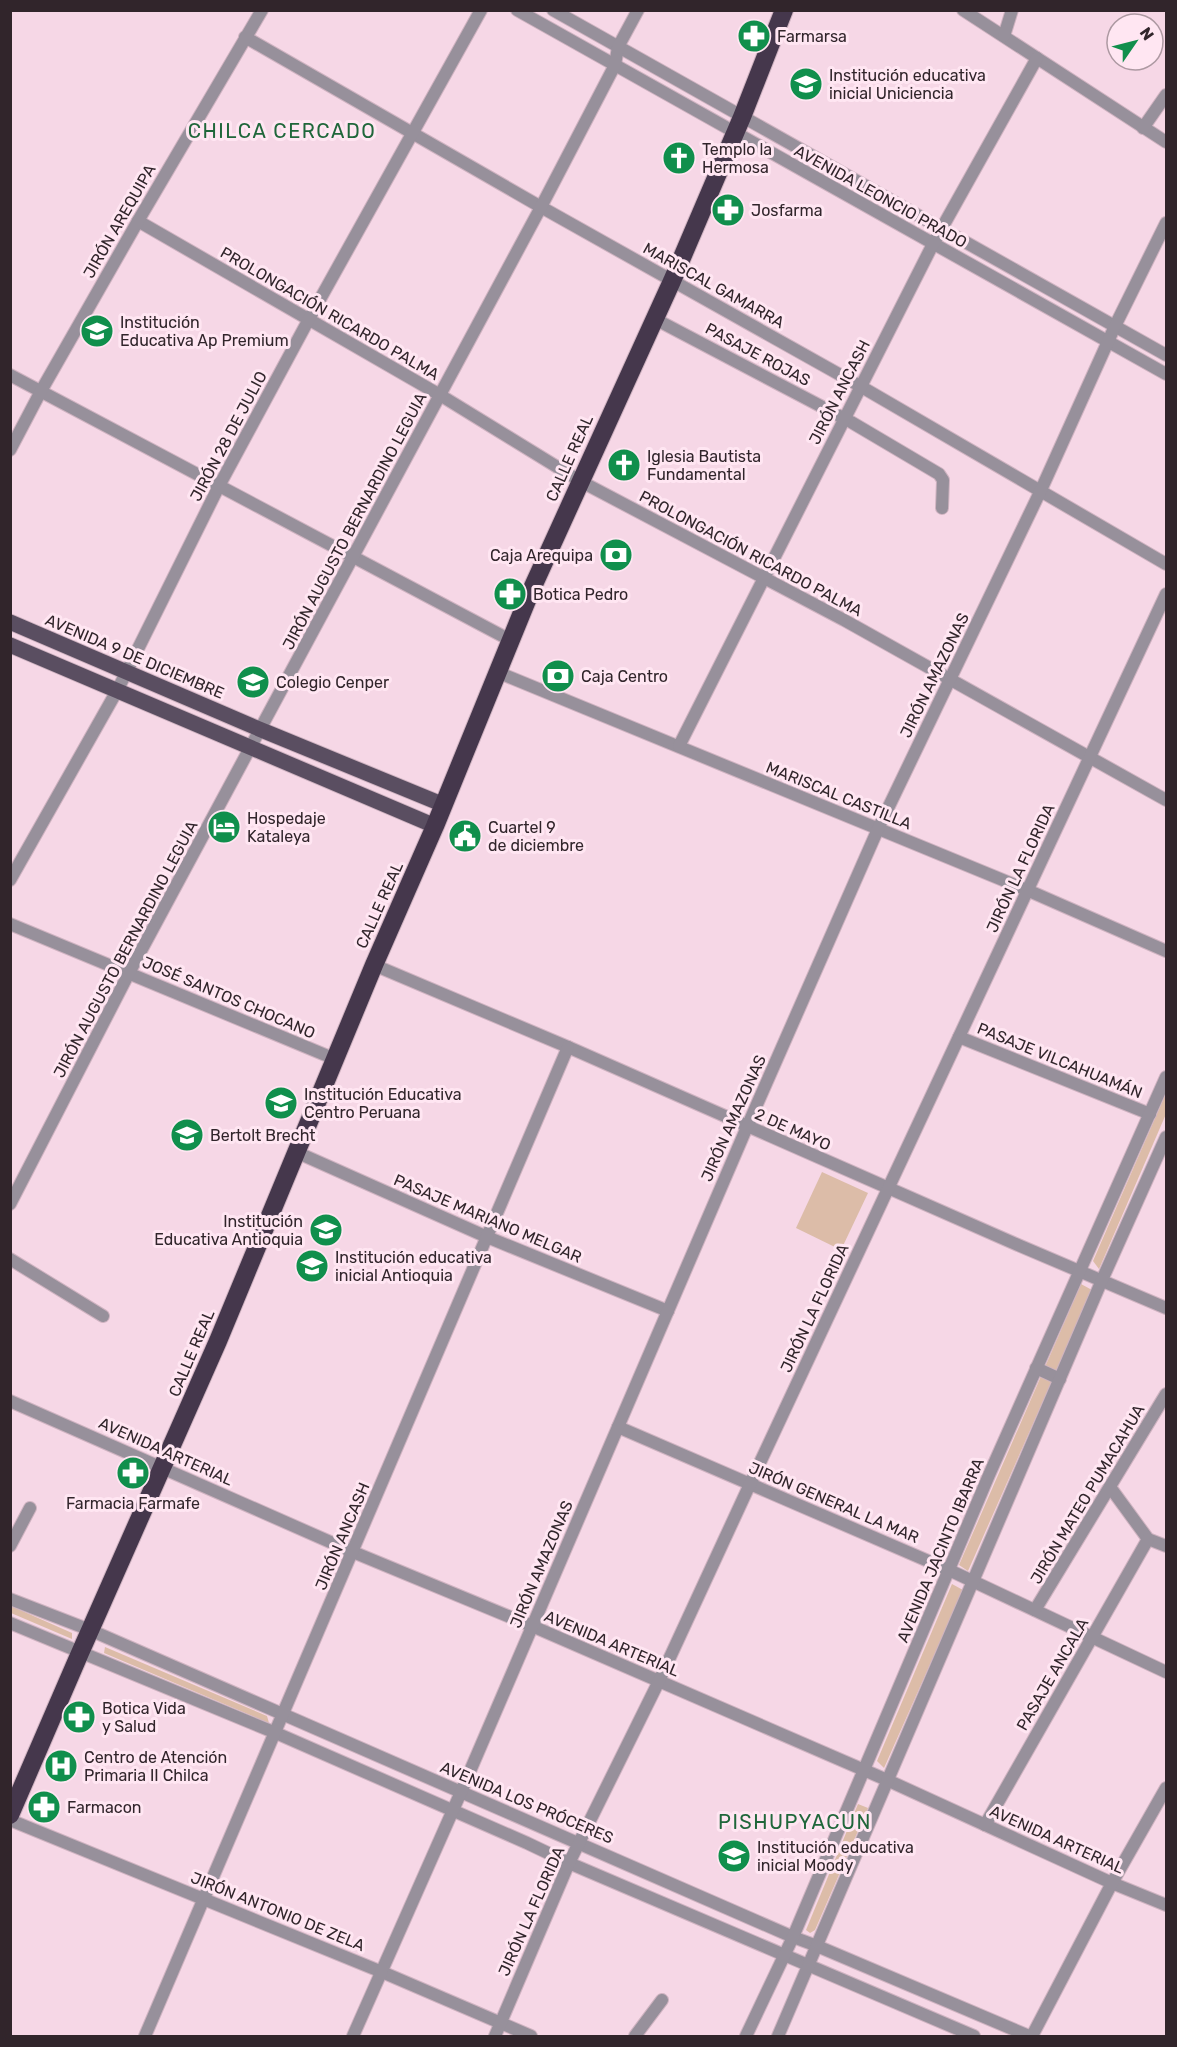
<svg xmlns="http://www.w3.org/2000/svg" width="1177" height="2047" viewBox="0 0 1177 2047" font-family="Rubik,sans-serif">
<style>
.green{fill:#dcbca8}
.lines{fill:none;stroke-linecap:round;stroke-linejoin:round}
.minor-casing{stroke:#cfb3c1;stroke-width:14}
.major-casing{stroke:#cfb3c1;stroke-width:17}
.highway-casing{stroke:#cfb3c1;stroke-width:20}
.minor{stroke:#97909b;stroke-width:12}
.major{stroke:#5a4e61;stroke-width:15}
.highway{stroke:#45374c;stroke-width:18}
.labels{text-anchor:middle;stroke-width:6;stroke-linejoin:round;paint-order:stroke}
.poi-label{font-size:16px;fill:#31252b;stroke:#ffe6f2;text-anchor:start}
.street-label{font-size:16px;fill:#31252b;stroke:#ffe6f2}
.quarter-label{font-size:20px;letter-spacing:1.5px;fill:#20673b;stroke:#ffe6f2}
</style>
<rect width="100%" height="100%" fill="#f6d7e6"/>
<g class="green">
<path d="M1166 1093V1114L1099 1269 1093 1261Z"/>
<path d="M822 1172 868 1193 841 1250 796 1228Z"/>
<path d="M1081 1284 1092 1290 968 1571 959 1565Z"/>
<path d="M952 1584 963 1590 884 1768 877 1761Z"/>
<path d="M11 1606 72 1633V1639L11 1613Z"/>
<path d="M105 1647 267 1716 269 1723 104 1653Z"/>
<path d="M858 1804 868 1808 815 1930 810 1933 806 1930Z"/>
</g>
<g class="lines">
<g class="minor-casing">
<g id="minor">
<path d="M517 10 1166 374"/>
<path d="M553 10 1166 355"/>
<path d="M963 10 1166 142"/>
<path d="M1004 36 1012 10"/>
<path d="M245 37 541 207 860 386 1166 564"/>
<path d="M1143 128 1166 95"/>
<path d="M138 221 440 395 580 481 844 620 1166 800"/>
<path d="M655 319 851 422 939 474 943 480 942 508"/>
<path d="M10 375 510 640"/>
<path d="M10 450 41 391 138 221 262 10"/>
<path d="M497 672 1027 890 1166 951"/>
<path d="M679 746 933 244 1037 58"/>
<path d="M10 880 118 689 219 486 309 319 481 10"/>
<path d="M10 924 335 1059"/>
<path d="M374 965 568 1047 1018 1245 1166 1308"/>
<path d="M959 1037 1150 1114"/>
<path d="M296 1152 487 1237 668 1311"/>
<path d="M10 1204 129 973 541 207 615 65 618 47 638 10"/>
<path d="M10 1259 103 1316"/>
<path d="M1036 1368 1060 1379"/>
<path d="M10 1401 353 1552 532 1626 887 1780 1112 1883 1166 1905"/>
<path d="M618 1427 949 1570 1166 1672"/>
<path d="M1110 1487 1148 1539 1166 1546"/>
<path d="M10 1546 30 1508"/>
<path d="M10 1599 90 1630 793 1937 817 1946 1029 2036"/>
<path d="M1035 1610 1166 1394"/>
<path d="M10 1623 276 1733 527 1843 569 1863 974 2036"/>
<path d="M10 1820 382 1972 531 2036"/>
<path d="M985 1825 1148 1539"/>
<path d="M145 2036 568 1047"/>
<path d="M353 2036 461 1792 747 1127 878 829 1041 490 1115 326 1166 223"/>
<path d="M495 2036 569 1863 659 1681 750 1484 1166 594"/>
<path d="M635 2036 662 2000"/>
<path d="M746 2036 793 1937 989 1475 1166 1077"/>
<path d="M778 2036 1102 1280 1166 1137"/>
<path d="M1032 2036 1112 1883 1166 1788"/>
</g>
</g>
<g class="major-casing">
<g id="major">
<path d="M10 622 259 729 444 805"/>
<path d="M10 645 435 826"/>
</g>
</g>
<g class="highway-casing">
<path id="highway" d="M10 1815 80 1653 218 1341 374 965 435 826 530 593 672 281 742 117 784 10"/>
</g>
<use href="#minor" class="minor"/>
<use href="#major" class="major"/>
<use href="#highway" class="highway"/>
</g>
<defs>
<g id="pharmacy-disc" transform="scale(1.725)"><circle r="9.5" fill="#108f4c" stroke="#ffe6f2"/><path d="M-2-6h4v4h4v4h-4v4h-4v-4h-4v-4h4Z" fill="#fff"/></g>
<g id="school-disc" transform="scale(1.725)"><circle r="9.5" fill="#108f4c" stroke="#ffe6f2"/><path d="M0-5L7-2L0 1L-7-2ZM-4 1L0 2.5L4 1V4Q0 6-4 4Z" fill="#fff"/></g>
<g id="church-disc" transform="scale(1.725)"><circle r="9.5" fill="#108f4c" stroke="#ffe6f2"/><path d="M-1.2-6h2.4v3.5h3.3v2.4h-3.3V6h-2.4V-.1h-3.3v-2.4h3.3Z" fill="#fff"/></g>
<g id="bank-disc" transform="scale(1.725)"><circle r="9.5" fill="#108f4c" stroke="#ffe6f2"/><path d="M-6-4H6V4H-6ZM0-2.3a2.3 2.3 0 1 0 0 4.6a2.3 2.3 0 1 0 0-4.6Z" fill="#fff"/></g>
<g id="hotel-disc" transform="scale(1.725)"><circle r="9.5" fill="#108f4c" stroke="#ffe6f2"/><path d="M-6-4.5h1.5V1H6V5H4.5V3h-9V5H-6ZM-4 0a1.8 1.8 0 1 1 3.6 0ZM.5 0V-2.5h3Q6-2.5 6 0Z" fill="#fff"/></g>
<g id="civic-disc" transform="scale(1.725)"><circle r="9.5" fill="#108f4c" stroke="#ffe6f2"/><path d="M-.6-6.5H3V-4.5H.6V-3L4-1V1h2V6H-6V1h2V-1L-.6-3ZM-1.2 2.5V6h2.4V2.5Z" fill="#fff"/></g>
<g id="hospital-disc" transform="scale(1.725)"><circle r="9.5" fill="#108f4c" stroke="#ffe6f2"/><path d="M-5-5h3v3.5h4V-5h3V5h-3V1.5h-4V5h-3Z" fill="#fff"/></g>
</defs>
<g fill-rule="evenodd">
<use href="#pharmacy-disc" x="754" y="36"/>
<use href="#school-disc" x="806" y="84"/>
<use href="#church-disc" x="679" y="158"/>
<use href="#pharmacy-disc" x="728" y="210"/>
<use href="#school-disc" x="97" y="331"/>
<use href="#church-disc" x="624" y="465"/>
<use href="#bank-disc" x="616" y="555"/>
<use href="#pharmacy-disc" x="510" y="594"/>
<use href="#bank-disc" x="558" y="676"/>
<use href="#school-disc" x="253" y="682"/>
<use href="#hotel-disc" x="224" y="827"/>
<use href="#civic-disc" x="465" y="836"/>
<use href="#school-disc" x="281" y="1103"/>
<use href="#school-disc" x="187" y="1135"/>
<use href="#school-disc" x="326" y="1230"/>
<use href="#school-disc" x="312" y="1266"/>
<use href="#pharmacy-disc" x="133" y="1473"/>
<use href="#pharmacy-disc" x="79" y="1717"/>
<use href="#hospital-disc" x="61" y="1766"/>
<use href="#pharmacy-disc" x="44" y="1807"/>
<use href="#school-disc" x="734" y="1856"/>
</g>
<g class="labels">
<g class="poi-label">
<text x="777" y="42">Farmarsa</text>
<text x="829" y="81">Institución educativa<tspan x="829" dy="18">inicial Uniciencia</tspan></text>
<text x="702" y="155">Templo la<tspan x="702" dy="18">Hermosa</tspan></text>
<text x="751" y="216">Josfarma</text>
<text x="120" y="328">Institución<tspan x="120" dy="18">Educativa Ap Premium</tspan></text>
<text x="647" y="462">Iglesia Bautista<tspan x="647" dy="18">Fundamental</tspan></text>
<text x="593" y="561" text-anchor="end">Caja Arequipa</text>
<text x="533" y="600">Botica Pedro</text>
<text x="581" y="682">Caja Centro</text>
<text x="276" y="688">Colegio Cenper</text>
<text x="247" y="824">Hospedaje<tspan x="247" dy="18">Kataleya</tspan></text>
<text x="488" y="833">Cuartel 9<tspan x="488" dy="18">de diciembre</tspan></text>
<text x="304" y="1100">Institución Educativa<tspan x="304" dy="18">Centro Peruana</tspan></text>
<text x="210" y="1141">Bertolt Brecht</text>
<text x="303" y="1227" text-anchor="end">Institución<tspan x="303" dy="18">Educativa Antioquia</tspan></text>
<text x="335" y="1263">Institución educativa<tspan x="335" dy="18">inicial Antioquia</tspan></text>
<text x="133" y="1509" text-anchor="middle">Farmacia Farmafe</text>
<text x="102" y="1714">Botica Vida<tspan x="102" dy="18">y Salud</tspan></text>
<text x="84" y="1763">Centro de Atención<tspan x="84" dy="18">Primaria II Chilca</tspan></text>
<text x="67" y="1813">Farmacon</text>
<text x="757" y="1853">Institución educativa<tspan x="757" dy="18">inicial Moody</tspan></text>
</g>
<g class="street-label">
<text transform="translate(881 196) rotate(29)" y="6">AVENIDA LEONCIO PRADO</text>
<text transform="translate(119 221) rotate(-60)" y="6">JIRÓN AREQUIPA</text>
<text transform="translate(714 285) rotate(29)" y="6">MARISCAL GAMARRA</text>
<text transform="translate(330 313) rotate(30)" y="6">PROLONGACIÓN RICARDO PALMA</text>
<text transform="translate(758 354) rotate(28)" y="6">PASAJE ROJAS</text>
<text transform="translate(839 392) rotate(-63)" y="6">JIRÓN ANCASH</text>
<text transform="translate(228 436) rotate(-62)" y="6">JIRÓN 28 DE JULIO</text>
<text transform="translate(569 458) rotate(-66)" y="6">CALLE REAL</text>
<text transform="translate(354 521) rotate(-62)" y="6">JIRÓN AUGUSTO BERNARDINO LEGUIA</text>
<text transform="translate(751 553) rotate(28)" y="6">PROLONGACIÓN RICARDO PALMA</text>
<text transform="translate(135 656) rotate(23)" y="6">AVENIDA 9 DE DICIEMBRE</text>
<text transform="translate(934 675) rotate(-64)" y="6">JIRÓN AMAZONAS</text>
<text transform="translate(839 795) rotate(22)" y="6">MARISCAL CASTILLA</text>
<text transform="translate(1020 868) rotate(-65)" y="6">JIRÓN LA FLORIDA</text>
<text transform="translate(379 905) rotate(-66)" y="6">CALLE REAL</text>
<text transform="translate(125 949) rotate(-62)" y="6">JIRÓN AUGUSTO BERNARDINO LEGUIA</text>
<text transform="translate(229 997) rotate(23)" y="6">JOSÉ SANTOS CHOCANO</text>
<text transform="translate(1060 1060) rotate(22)" y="6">PASAJE VILCAHUAMÁN</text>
<text transform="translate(733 1118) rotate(-66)" y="6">JIRÓN AMAZONAS</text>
<text transform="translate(793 1129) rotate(24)" y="6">2 DE MAYO</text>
<text transform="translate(488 1218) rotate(23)" y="6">PASAJE MARIANO MELGAR</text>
<text transform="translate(814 1308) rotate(-65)" y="6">JIRÓN LA FLORIDA</text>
<text transform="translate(191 1353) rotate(-67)" y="6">CALLE REAL</text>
<text transform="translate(166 1451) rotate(24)" y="6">AVENIDA ARTERIAL</text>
<text transform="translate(1087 1494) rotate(-59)" y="6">JIRÓN MATEO PUMACAHUA</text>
<text transform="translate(834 1502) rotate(23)" y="6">JIRÓN GENERAL LA MAR</text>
<text transform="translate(342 1536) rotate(-67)" y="6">JIRÓN ANCASH</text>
<text transform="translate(940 1550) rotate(-67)" y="6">AVENIDA JACINTO IBARRA</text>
<text transform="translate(541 1564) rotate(-67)" y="6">JIRÓN AMAZONAS</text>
<text transform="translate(612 1643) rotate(23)" y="6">AVENIDA ARTERIAL</text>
<text transform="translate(1052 1674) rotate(-60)" y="6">PASAJE ANCALA</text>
<text transform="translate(527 1802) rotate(23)" y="6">AVENIDA LOS PRÓCERES</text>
<text transform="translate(1057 1839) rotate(24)" y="6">AVENIDA ARTERIAL</text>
<text transform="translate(278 1911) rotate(22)" y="6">JIRÓN ANTONIO DE ZELA</text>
<text transform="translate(531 1911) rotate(-66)" y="6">JIRÓN LA FLORIDA</text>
</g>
<g class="quarter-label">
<text x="282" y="138">CHILCA CERCADO</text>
<text x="795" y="1829">PISHUPYACUN</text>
</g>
</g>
<rect width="1177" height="2047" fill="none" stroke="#31252b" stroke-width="24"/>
<g transform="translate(1135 42) rotate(55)"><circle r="28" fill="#ffe6f2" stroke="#ad99a2" stroke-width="1.5"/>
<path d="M0-4.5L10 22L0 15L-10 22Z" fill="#108f4c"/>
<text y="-9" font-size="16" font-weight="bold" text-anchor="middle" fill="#31252b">N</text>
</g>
</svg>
